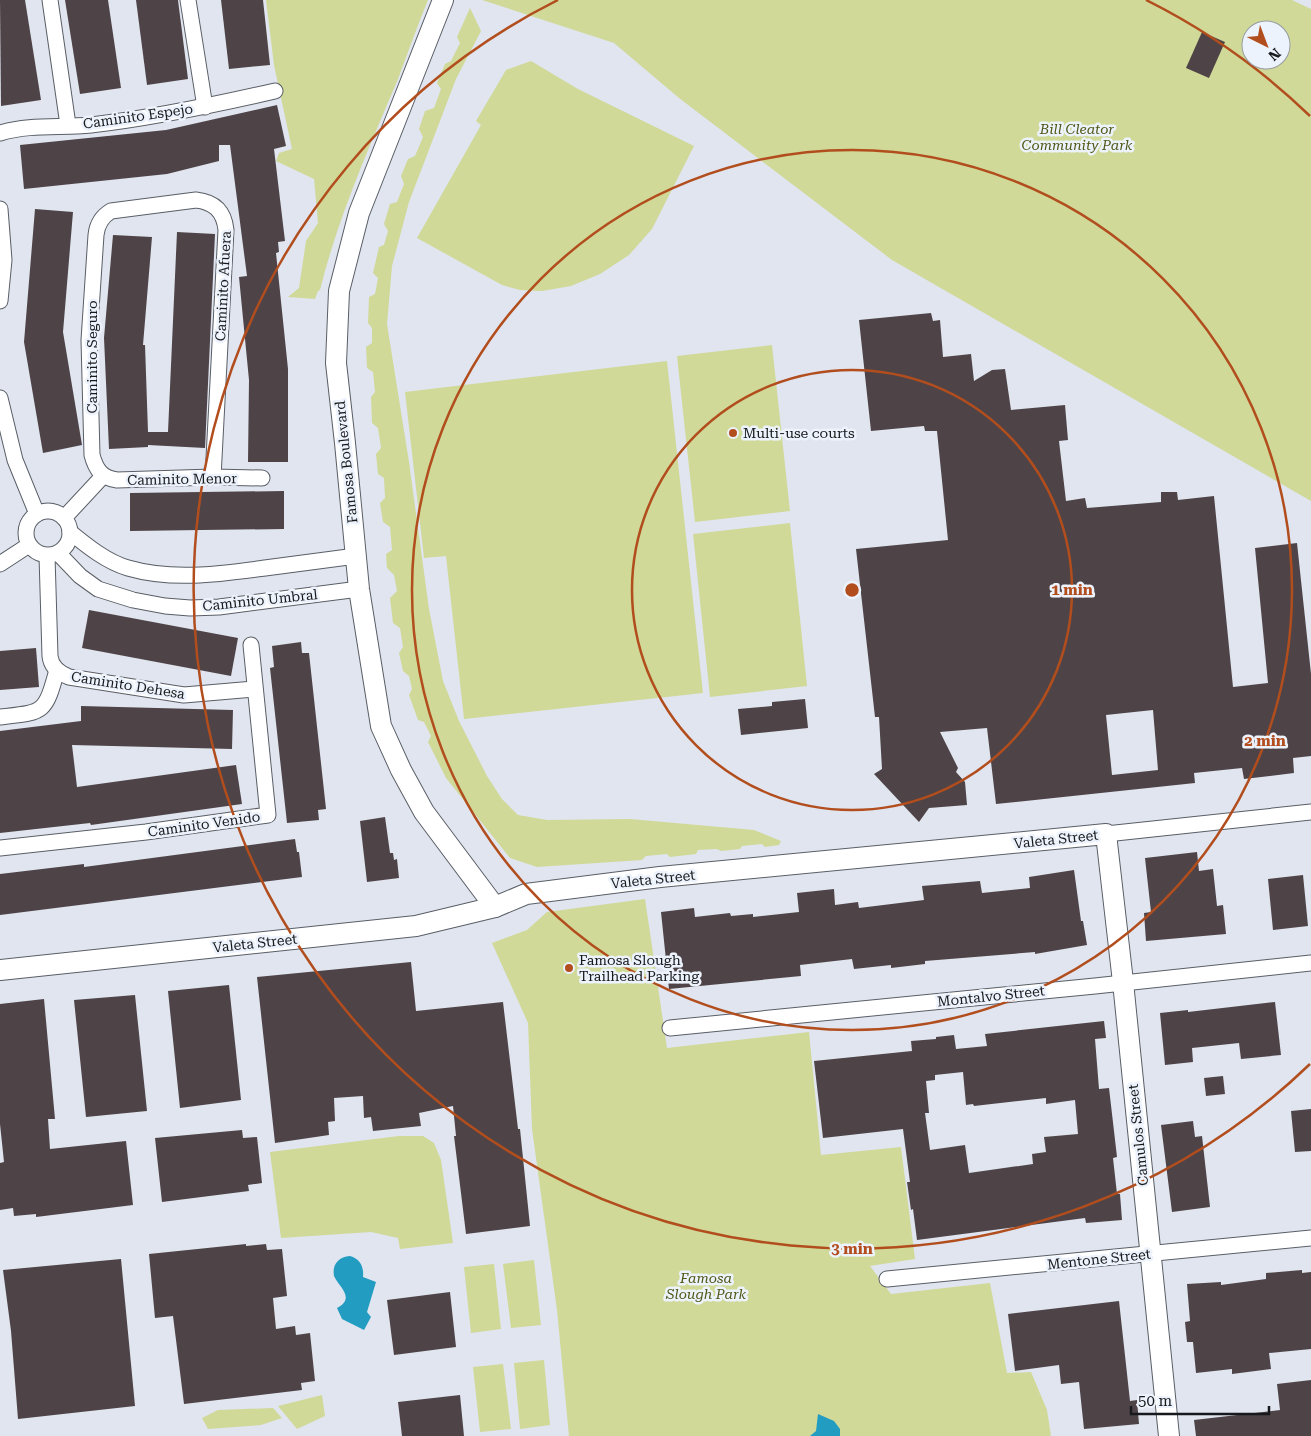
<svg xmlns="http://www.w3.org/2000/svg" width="1311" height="1436" viewBox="0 0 1311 1436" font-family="'Roboto Serif',serif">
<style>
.green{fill:#d0d998;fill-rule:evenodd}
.water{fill:#239cc2}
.building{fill:#4e4447;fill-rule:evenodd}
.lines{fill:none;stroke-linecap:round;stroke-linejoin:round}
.street-casing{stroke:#595e66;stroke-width:17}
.secondary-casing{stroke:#595e66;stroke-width:22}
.street{stroke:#fff;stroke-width:15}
.secondary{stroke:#fff;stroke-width:20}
.ring{fill:none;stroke:#b24d1d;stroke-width:2.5}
.poi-dot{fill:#b24d1d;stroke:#edf3fc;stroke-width:2}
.labels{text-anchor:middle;stroke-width:5;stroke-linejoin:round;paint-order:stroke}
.street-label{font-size:14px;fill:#17191c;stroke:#edf3fc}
.park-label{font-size:14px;font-style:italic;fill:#515716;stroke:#edf3fc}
.poi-label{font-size:14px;fill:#17191c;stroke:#edf3fc;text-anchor:start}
.centre{fill:#b24d1d;stroke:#edf3fc;stroke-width:2.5}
.ring-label{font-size:15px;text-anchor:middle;font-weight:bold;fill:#b24d1d;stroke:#edf3fc;stroke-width:5;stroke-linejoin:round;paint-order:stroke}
</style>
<rect width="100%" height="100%" fill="#e0e5ef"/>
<g class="green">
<path d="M266 0H428C417 26 408 53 398 79 369 148 338 217 320 290L318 291 315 299 288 297 299 288 306 241 318 223 314 179 276 161 279 153 292 149 274 65Z"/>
<path d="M482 0H1292L1311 9V501L892 260 679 98 614 43ZM1251 30H1281V60H1251Z"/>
<path d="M470 8 481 31 456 79 409 202 392 266 387 324 409 462 429 609 443 681 459 721 487 776 502 799 518 815 547 820 630 819 754 830 781 841 779 845 765 847 762 844 742 846 740 849 721 851 717 849 698 850 696 854 670 857 667 854 646 856 642 860 537 867 510 858 446 778 428 742 431 736 424 722 418 720 409 695 412 689 409 676 403 671 399 653 403 647 400 628 393 623 390 598 397 591 394 575 387 568 386 554 392 550 390 527 383 522 380 503 385 498 384 478 378 474 376 454 381 448 378 428 372 423 371 397 375 392 373 372 367 368 366 347 372 343V328L368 323 369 297 375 294 378 278 373 273 379 247 384 245 388 231 384 224 390 204 397 202 404 184 401 176 408 159 415 156 423 137 419 129 425 111 434 108 441 89 437 83 445 64 451 61 460 43 457 37Z"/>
<path d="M531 61 578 89 694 146 652 229 629 255 600 274 571 286 542 291 520 290 502 285 417 238 481 125 476 121 506 70Z"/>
<path d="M772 345 790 511 695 522 677 356Z"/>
<path d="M667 361 703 693 464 719 446 556 424 558 405 392Z"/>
<path d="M790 523 807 686 710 697 693 534Z"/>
<path d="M645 899 667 1048 809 1032 821 1155 901 1147 915 1259 870 1266 891 1294 990 1283 1007 1373 1031 1372 1047 1410 1051 1436H569L557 1310 532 1129 528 1023 492 943 527 930 547 912Z"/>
<path d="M399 1136H423L434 1143 441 1160 453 1243 400 1249 398 1238 371 1232 281 1238 270 1152Z"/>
<path d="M534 1260 541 1325 511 1328 503 1264Z"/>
<path d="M494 1264 501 1329 471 1333 464 1267Z"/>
<path d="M544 1360 550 1425 520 1429 514 1363Z"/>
<path d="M503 1364 511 1429 480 1432 473 1367Z"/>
<path d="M322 1395 325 1416 297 1429 278 1406Z"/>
<path d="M273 1408 282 1418 261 1425 208 1429 202 1418 218 1410Z"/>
</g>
<g class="water">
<path d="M350 1256C360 1259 364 1266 363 1277L376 1282 367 1312 371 1317 364 1330 342 1319 337 1308C356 1298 339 1287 334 1276 332 1265 338 1257 350 1256Z"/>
<path d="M818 1414 834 1421 840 1429V1436H810L816 1431Z"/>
</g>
<g class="building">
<path d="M0 0H25L41 100 1 106Z"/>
<path d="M65 0H108L121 88 80 94Z"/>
<path d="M136 0H178L188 79 147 85Z"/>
<path d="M221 0H263L270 65 229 69Z"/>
<path d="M1202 32 1225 42 1209 78 1186 68Z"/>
<path d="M277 105 286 146 274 149 285 241 278 242 279 252 276 253 288 369V462H248L249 380 239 277 247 276 230 145H219V161L167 174 24 189 20 145 166 130Z"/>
<path d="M35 209 73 212 63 332 82 445 43 453 24 342Z"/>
<path d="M177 232 215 234 205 448 148 445V447L109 449 104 338 113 235 152 237 143 345H145L148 432H168Z"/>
<path d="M931 313 933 321 940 320 943 357 971 354 974 381 992 370 1005 369 1011 410 1065 405 1068 440 1059 441 1066 501 1085 498 1087 508 1161 502V492H1177L1178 500 1214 496 1233 687 1268 683 1255 548 1297 543 1311 674V756L1293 758 1294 773 1244 779 1242 768 1194 773 1195 783 996 804 987 728 940 732 958 768 956 772 965 782 967 805 929 808 919 822 874 774 882 769 879 717H875L856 549 948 540 937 431H925L924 426 871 431 859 320ZM1153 710 1158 770 1112 775 1106 715Z"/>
<path d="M284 491V529L130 531V493Z"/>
<path d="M89 610 238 638 231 676 82 648Z"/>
<path d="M301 642 302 653H309L326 809 318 810 319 820 287 823 270 668 274 667 272 646Z"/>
<path d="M36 648 39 687 0 690V651Z"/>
<path d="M805 699 808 728 741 735 738 709 772 706V702Z"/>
<path d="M81 706 233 710 232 749 72 745 77 787 236 765 242 804 91 825 90 823 0 833V731L81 721Z"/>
<path d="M385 817 390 853H393L394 860 397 859 399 878 367 882 360 821Z"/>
<path d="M295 839 297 852H299L302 877 0 915V874L84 864V867Z"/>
<path d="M1197 852 1199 871 1213 869 1217 906 1223 905 1226 934 1146 941 1144 913 1151 912 1145 858Z"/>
<path d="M1074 870 1081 921H1083L1087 945 1035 954V952L925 961V964L891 968V965L854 969 852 959 800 965 801 976 669 989 661 912 694 908 695 917 730 913 731 916 753 914V917L799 912 797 893 834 889 835 905 858 902 859 908 924 900 922 886 980 881 982 893 1030 888 1029 877Z"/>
<path d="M1303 875 1308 926 1273 930 1268 879Z"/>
<path d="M411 962 416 1011 503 1002 518 1129H520L530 1226 466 1234 454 1136H456L453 1106 419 1113 421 1126 373 1131 371 1117 364 1118 363 1096 334 1098 335 1121 328 1122 329 1135 275 1143 257 977Z"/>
<path d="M229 985 241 1100 180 1108 168 991Z"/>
<path d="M135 995 147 1111 86 1117 74 1000Z"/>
<path d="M44 999 55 1119H48L50 1149 126 1141 133 1205 36 1217V1214L14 1216 13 1208 0 1210V1163L4 1162 0 1124V1004Z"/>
<path d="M1275 1002 1281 1055 1241 1059 1239 1043 1192 1048 1193 1062 1165 1065 1160 1013 1188 1010V1012Z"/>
<path d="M1104 1021 1106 1038 1095 1039 1099 1089 1109 1088 1117 1157 1113 1158 1117 1194H1120L1122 1220 1086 1223 1085 1218 917 1240 913 1209 911 1210 907 1182H910L903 1129 823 1138 814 1061 912 1051 911 1041 936 1039V1037L954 1035 956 1049 987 1046 985 1034ZM963 1072 966 1105 973 1104 974 1106 1046 1098V1104L1075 1100 1078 1134 1044 1137 1046 1152 1032 1154 1033 1164 969 1173 965 1145 930 1150 925 1113H929L926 1081 935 1080V1075Z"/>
<path d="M1223 1076 1225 1094 1206 1096 1204 1078Z"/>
<path d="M1311 1109V1151L1295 1152 1291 1111Z"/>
<path d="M1193 1121 1195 1137 1202 1136 1210 1207 1172 1212 1161 1125Z"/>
<path d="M242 1130 243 1138 257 1137 262 1183 248 1185 249 1191 162 1202 155 1138Z"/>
<path d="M246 1244V1246L266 1244 267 1250 282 1249 287 1296 273 1298 276 1329 295 1326 296 1335 310 1333 315 1381 301 1383 302 1390 184 1404 173 1316 155 1318 149 1254Z"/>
<path d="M121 1259 135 1406 18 1419 11 1331 3 1270Z"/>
<path d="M1302 1270V1273L1311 1272V1349L1269 1353 1271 1369 1232 1374V1369L1196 1373 1193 1342H1187L1185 1322 1190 1321 1187 1284 1221 1282V1285L1266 1279V1273Z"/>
<path d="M450 1292 456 1347 394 1355 387 1300Z"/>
<path d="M1119 1301 1130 1401 1137 1400 1139 1424 1084 1429 1079 1382 1061 1384 1059 1365 1015 1371 1008 1314Z"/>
<path d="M1311 1380V1436H1196L1194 1420 1280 1410 1277 1384Z"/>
<path d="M460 1395 464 1436H402L398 1402Z"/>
</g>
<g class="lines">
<g class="street-casing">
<g id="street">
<path d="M50 0 68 125"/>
<path d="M188 0 205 107"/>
<path d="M0 133C30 124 60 128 91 125 153 118 214 105 275 91"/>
<path d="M0 209 4 260 0 301"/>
<path d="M0 398 15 460 37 514"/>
<path d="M213 477 226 230C224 211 214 202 196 200L111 211C101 217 97 225 96 235L89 340 92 455C96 470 102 478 117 480L213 477 262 478"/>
<circle cx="48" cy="533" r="22"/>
<path d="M64 518 103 476"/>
<path d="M70 532C87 546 107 562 128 568 173 581 220 574 265 568 295 564 325 560 356 556"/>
<path d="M58 553 80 576 98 589 133 600 165 606 190 608 219 607 359 589"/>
<path d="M47 556 50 656C51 667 59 673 69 677L184 695 254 689"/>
<path d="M0 564 29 545"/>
<path d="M0 717C44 712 45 714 57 670"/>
<path d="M1106 834 1311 812"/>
<path d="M0 848 146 832 268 815 251 645"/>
<path d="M670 1028 1095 986 1311 963"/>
<path d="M887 1279 1311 1238"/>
</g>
</g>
<g class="secondary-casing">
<g id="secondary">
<path d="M443 0 359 213 339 291 336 363 345 443 359 589 381 726 401 770 424 812 495 907"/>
<path d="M0 970 416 926 495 907 526 894 660 877 1106 834 1123 982 1169 1436"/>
</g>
</g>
<use href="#street" class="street"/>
<use href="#secondary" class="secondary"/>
</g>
<g class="ring">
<circle cx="852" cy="590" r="220"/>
<circle cx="852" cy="590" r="440"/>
<path d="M1310 1064A659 659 0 1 1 558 0M1146 0A659 659 0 0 1 1310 116"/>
</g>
<g class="poi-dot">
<circle cx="733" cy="433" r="5"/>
<circle cx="569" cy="968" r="5"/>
</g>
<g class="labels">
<g class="street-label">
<text transform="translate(138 116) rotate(-8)" y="5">Caminito Espejo</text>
<text transform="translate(223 286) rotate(-87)" y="5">Caminito Afuera</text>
<text transform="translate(92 357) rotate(-90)" y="5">Caminito Seguro</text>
<text transform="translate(346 462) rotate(-96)" y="5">Famosa Boulevard</text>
<text transform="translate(182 479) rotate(-1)" y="5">Caminito Menor</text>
<text transform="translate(260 600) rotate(-6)" y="5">Caminito Umbral</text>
<text transform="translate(128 685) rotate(9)" y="5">Caminito Dehesa</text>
<text transform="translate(204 824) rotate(-8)" y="5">Caminito Venido</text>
<text transform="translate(1056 839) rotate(-6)" y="5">Valeta Street</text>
<text transform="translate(653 879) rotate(-6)" y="5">Valeta Street</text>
<text transform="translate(255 943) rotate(-6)" y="5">Valeta Street</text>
<text transform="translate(991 996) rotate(-6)" y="5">Montalvo Street</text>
<text transform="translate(1138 1135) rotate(-96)" y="5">Camulos Street</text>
<text transform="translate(1099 1259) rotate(-6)" y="5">Mentone Street</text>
</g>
<g class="park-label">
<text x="1077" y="134">Bill Cleator<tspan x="1077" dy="16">Community Park</tspan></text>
<text x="706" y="1283">Famosa<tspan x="706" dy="16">Slough Park</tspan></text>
</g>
<g class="poi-label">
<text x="743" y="438">Multi-use courts</text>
<text x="579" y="965">Famosa Slough<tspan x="579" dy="16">Trailhead Parking</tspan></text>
</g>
</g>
<circle cx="852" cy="590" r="8" class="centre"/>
<g class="ring-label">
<text x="1072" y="595">1 min</text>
<text x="1265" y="746">2 min</text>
<text x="852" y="1254">3 min</text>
</g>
<g transform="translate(1266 45) rotate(138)"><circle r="24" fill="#edf3fc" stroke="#979ca2"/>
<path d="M0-4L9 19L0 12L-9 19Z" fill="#b24d1d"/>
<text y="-8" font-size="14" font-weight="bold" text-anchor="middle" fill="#17191c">N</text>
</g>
<path d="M1131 1406v8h138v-8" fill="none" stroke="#17191c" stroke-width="2.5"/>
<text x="1138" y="1406" font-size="15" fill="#17191c" stroke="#edf3fc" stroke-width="4" paint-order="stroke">50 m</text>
</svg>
